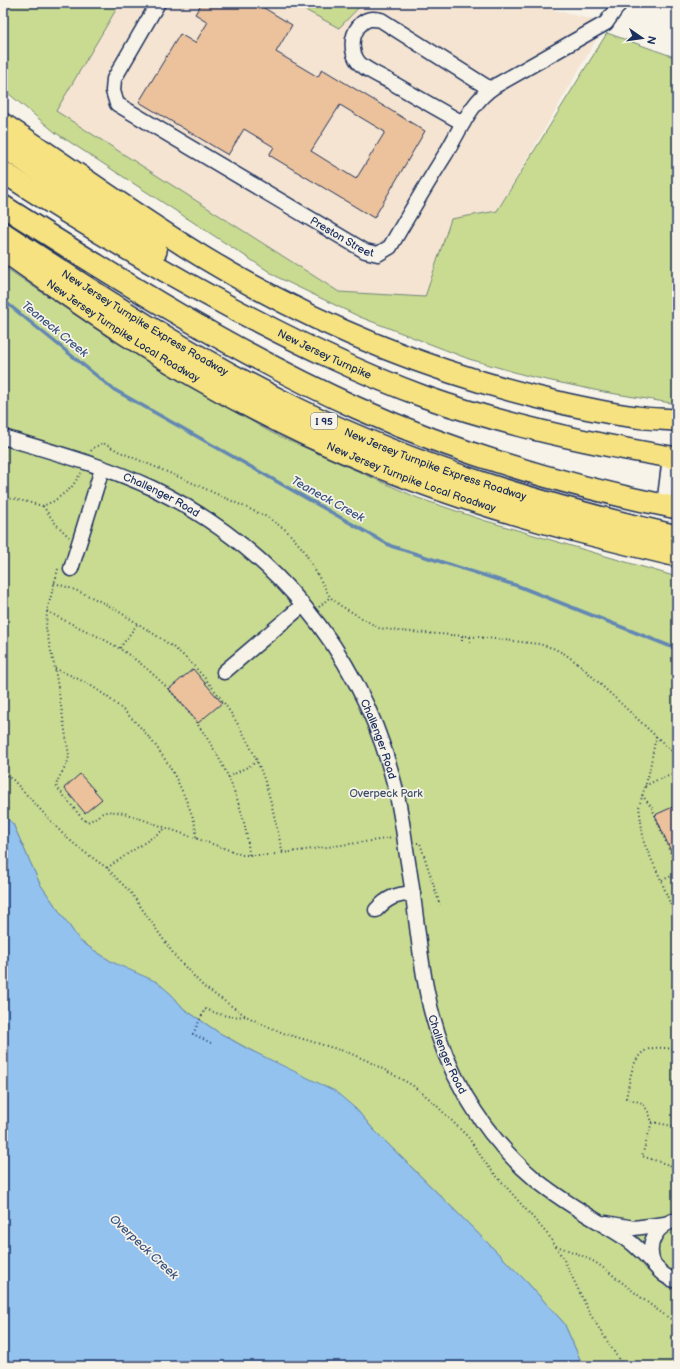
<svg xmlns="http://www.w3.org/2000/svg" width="680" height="1369" viewBox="0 0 680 1369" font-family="'Balsamiq Sans',sans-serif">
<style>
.built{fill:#f4e4d1}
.green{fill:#c9db90;stroke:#728577}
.water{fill:#93c2ee;stroke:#6387b4}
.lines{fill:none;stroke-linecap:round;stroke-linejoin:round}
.stream{stroke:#6387b4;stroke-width:3.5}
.building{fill:#ecc29c;stroke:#1b2f5e;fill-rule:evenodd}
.minor-casing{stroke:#1b2f5e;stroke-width:17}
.highway-casing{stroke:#1b2f5e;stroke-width:24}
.path{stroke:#1b2f5e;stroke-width:2;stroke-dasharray:1 3;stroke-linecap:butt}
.minor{stroke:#f7f3e8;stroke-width:14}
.highway{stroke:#f7e281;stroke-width:21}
.labels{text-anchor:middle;stroke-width:3.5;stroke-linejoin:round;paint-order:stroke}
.shield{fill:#f7f3e8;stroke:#5d6a87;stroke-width:1}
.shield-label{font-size:10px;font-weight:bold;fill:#1b2f5e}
.street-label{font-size:11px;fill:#1b2f5e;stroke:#f7f3e8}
.park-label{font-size:11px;fill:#3e5168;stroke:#f7f3e8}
.water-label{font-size:12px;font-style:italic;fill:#395482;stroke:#f7f3e8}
</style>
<rect width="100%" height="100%" fill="#f7f3e8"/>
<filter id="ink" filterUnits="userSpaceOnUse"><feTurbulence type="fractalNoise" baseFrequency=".025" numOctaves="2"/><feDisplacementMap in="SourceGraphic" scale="8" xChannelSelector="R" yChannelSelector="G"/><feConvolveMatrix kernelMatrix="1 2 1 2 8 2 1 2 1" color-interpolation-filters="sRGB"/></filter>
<g filter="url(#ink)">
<path class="built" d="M3 3H550L554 10 606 23 497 211 451 219 425 297 340 292 56 111Z"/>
<g class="green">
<path d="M3 3H120L56 111 339 292 425 297 451 219 497 211 607 33 677 58V404L604 392 528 376 469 359 360 317 279 278 56 133 3 89Z"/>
<path d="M292 3H363L339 28Z"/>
<path d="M3 266 105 335 270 432 418 498 483 520 677 577V1366H583L564 1323 525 1280 373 1129 356 1109 218 1032 184 1009 171 994 112 962 80 941 40 884 13 824 3 814Z"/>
</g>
<path class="water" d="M3 814 13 824 40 884 80 941 112 962 157 982 171 994 184 1009 218 1032 246 1048 335 1091 356 1109 373 1129 525 1280 564 1323 583 1366H11L3 1355Z"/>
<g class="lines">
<path class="stream" d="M3 300 113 389 391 546 518 586 677 649"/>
</g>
<g class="building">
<path d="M202 3H256L292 25 276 52 318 77 322 69 425 131 374 218 269 155 274 147 244 129 228 155 139 102 180 34 195 43 208 22 195 14ZM340 105 385 132 356 179 311 151Z"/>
<path d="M193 669 222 703 198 723 169 689Z"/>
<path d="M80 774 102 799 85 813 64 788Z"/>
<path d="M677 805V865L655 815Z"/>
</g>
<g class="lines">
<g class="minor-casing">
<g id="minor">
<path id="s1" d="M158 3 114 79 113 91 117 104 365 251 378 254 390 247C408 216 426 185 445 155 459 132 471 101 495 86L606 23 620 3"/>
<path d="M463 123C439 110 415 96 391 82 382 77 366 70 359 63 350 52 351 36 359 26 366 18 372 18 381 20L490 89"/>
<path id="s2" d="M3 437C53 452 105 466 152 488 272 546 359 650 393 779 399 800 402 821 405 842 407 857 410 873 412 888 417 923 420 958 427 992 441 1065 479 1132 536 1180 556 1196 577 1209 599 1222 610 1229 623 1236 633 1244 640 1250 648 1258 654 1265 661 1273 666 1278 677 1281"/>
<path d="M664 505 670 457"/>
<path d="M71 569 102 469"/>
<path d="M224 672 303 605"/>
<path d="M376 910C388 897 395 895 413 893"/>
<path d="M606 1223 634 1228 665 1224"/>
<path d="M654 1265C645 1245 656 1224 677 1220"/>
</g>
</g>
<g class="highway-casing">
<g id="highway">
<path d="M3 124C71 168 136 217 206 259 317 326 439 376 566 404 589 409 612 414 636 417 649 419 663 419 677 420"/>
<path d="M3 146 156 251"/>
<path id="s3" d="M3 172C77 220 152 265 230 307 293 340 357 372 425 397 507 426 592 444 677 458"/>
<path d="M3 206C118 279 232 351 357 408 459 454 567 486 677 508"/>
<path id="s4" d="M3 233C99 296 195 359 298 409 419 468 547 506 677 536"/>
<path id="s5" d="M3 250C65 294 127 338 194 376 280 426 372 468 467 499 536 522 606 539 677 556"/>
</g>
</g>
<g class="path">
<path d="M91 451 93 448 103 443 120 452 186 480 267 517 286 530 303 549 330 597 341 606 379 628 399 631 478 637 539 644 553 648 565 654 581 666 677 756"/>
<path d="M3 496 43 506 54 501 71 488 81 473"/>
<path d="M43 506 55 523 69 537"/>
<path d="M58 569 47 611 46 629 55 669 69 755C68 768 59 773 56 786L81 817 87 822C93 820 96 817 101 814 108 810 116 812 124 813L232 851 242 855H268L393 838"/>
<path d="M54 583C89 593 116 609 146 629 162 639 179 650 192 664 221 694 249 737 263 776 272 801 276 827 283 853"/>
<path d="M319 607 330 597"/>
<path d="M47 611C71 625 97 634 120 649 185 690 244 777 249 855"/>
<path d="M462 641V636"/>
<path d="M470 642V636"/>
<path d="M120 648 138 623"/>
<path d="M55 669 61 671C74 677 88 683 99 691 139 719 168 756 186 800 191 812 197 825 196 838"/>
<path d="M656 736 649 773 639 807 644 843 661 880 677 921"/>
<path d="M3 773 13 780 62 833 80 849 107 868 131 893 175 956 204 987 246 1016 264 1025 286 1034 347 1052 368 1061 412 1085 431 1100 468 1137 487 1165 549 1236 564 1260 590 1314 623 1366"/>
<path d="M228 777 257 762"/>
<path d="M645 786 657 780 677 773"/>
<path d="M642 795 652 808 677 869"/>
<path d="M417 843H420L440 905"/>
<path d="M107 868 166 828"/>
<path d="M662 880 677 874"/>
<path d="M211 1043 193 1034 205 1009C221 1015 229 1018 246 1016"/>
<path d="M677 1049C669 1049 657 1046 649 1049 631 1055 630 1082 626 1098L642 1103 648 1111 652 1122 642 1156 675 1167 677 1159"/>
<path d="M652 1122 677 1127"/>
<path d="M556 1246C574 1252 591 1258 606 1270 630 1288 651 1307 677 1323"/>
</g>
<use href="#minor" class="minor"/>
<use href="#highway" class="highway"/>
</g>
</g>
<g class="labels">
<rect class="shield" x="311" y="413" width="26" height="16" rx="3"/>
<g class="shield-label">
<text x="324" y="425">I 95</text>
</g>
<g class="street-label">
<text dy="4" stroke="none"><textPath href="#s1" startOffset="375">Preston Street</textPath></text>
<text dy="4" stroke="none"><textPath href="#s4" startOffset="168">New Jersey Turnpike Express Roadway</textPath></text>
<text dy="4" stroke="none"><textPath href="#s5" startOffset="145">New Jersey Turnpike Local Roadway</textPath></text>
<text dy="4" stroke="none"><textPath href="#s3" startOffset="370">New Jersey Turnpike</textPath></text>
<text dy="4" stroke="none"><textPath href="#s4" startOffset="492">New Jersey Turnpike Express Roadway</textPath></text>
<text dy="4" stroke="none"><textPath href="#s5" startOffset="469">New Jersey Turnpike Local Roadway</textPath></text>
<text dy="4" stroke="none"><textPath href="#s2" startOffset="169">Challenger Road</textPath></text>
<text dy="4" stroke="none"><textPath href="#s2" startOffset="505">Challenger Road</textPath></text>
<text dy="4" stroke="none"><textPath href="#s2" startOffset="829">Challenger Road</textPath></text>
</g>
<g class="park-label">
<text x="386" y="797">Overpeck Park</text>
</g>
<g class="water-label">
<text transform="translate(55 329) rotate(39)" y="4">Teaneck Creek</text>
<text transform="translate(328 499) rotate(29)" y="4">Teaneck Creek</text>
<text transform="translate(144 1247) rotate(43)" y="4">Overpeck Creek</text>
</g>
</g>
<rect width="680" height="1369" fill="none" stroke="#f7f3e8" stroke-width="16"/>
<rect x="8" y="8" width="664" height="1353" fill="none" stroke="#1b2f5e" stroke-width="1.5" filter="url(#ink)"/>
<g transform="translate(642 38) rotate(103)" stroke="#f7f3e8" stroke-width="3" paint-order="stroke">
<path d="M0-3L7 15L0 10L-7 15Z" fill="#1b2f5e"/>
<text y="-6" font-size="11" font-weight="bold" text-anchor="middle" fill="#1b2f5e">N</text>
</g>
</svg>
